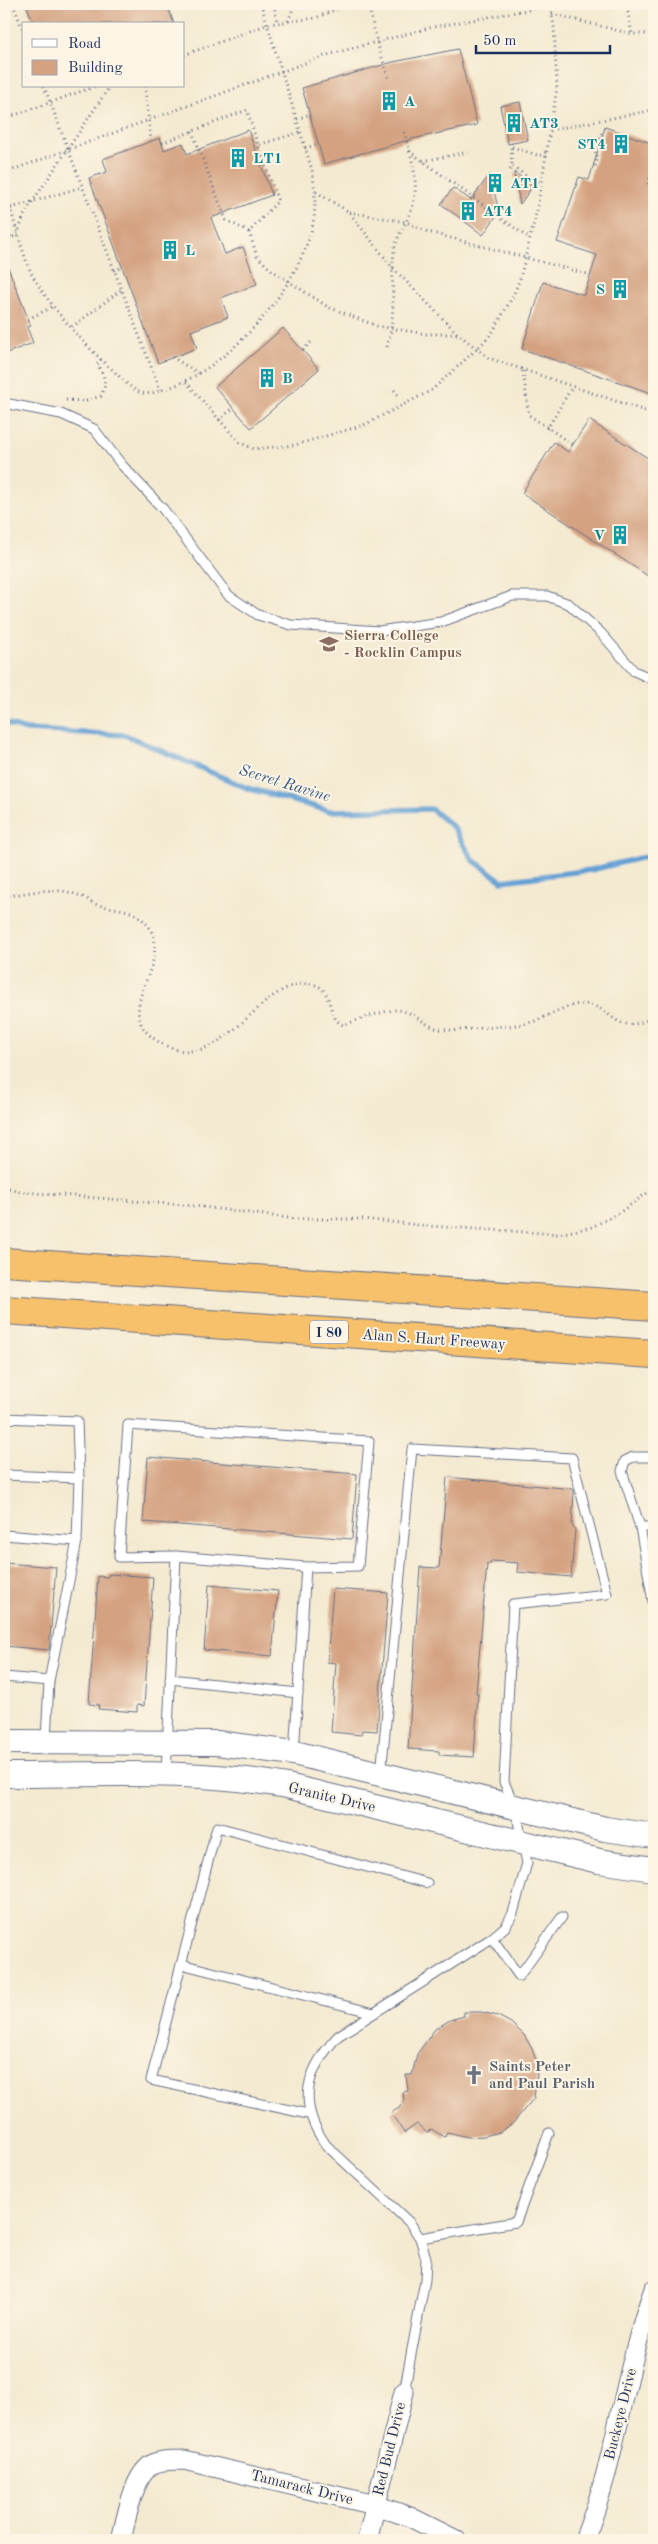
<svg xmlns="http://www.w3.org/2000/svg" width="658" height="2544" viewBox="0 0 658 2544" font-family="'Old Standard TT',serif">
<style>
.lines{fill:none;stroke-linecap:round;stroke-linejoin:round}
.stream{stroke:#63a0d4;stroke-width:5.5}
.building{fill:#d4a281}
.service-casing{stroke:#677086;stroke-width:11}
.minor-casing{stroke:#677086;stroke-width:21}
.tertiary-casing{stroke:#677086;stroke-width:26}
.motorway-casing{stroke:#677086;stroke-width:30}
.path{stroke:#677086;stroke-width:3;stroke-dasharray:1 4;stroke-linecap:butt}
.service{stroke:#fff;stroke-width:9}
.minor{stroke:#fff;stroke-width:19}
.tertiary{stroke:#fff;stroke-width:24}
.motorway{stroke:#f7c06b;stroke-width:28}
.labels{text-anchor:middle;stroke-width:4;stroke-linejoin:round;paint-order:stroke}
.shield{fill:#fcf5e5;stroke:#5e6a86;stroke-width:1}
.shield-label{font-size:14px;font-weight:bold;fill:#1b2f5e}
.culture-label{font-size:15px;font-weight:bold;fill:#0d838f;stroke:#fcf5e5;text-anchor:start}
.education-label{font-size:15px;font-weight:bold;fill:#785e54;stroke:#fcf5e5;text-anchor:start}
.street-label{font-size:15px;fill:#1b2f5e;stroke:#fcf5e5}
.worship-label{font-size:15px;font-weight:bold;fill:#5b616d;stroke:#fcf5e5;text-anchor:start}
.water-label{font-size:16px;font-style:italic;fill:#345787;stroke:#fcf5e5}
</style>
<rect width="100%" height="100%" fill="#fcf5e5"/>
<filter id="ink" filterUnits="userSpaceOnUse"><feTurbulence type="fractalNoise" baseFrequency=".02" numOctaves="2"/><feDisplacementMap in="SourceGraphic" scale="10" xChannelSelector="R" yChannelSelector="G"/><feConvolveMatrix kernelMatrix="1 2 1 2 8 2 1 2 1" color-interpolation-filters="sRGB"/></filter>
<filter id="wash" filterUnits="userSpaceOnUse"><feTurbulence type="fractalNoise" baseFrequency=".0096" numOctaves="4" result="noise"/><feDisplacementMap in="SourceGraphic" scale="20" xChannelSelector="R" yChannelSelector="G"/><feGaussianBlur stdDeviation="1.12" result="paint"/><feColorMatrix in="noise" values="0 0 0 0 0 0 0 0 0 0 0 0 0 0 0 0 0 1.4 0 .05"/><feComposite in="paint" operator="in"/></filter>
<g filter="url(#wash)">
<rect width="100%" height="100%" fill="#f4ead1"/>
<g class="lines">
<path class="stream" d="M4 723 26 730 125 735 247 788 330 811 431 809 453 827 473 860 502 881 591 870 640 858 654 856"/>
</g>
<g id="blocks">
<g class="building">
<path d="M26 4H167L174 24H34Z"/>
<path d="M458 49 477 125 412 139 324 164 302 88 393 62Z"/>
<path d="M520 102 528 140 508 144 500 106Z"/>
<path d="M605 127 654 144V301L648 319 654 321V394L522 349 543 282 584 295 597 255 557 242 579 177 589 180Z"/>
<path d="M248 130 272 195 211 218 225 254 243 247 257 284 221 298 228 317 191 331 197 348 158 363 89 178 107 172 103 159 160 138 164 150 183 143 187 154Z"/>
<path d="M514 172 533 186 520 204Z"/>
<path d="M490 174 499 212 483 235 441 204 453 188 471 200Z"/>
<path d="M4 257 31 326 27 327 33 343 4 354Z"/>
<path d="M283 328 319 369 251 428 215 387Z"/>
<path d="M589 420 654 462V580L522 493 554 442 568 452Z"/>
<path d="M148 1457 357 1474 352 1539 143 1522Z"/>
<path d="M447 1477 573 1489 574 1492 572 1525 575 1530 571 1577 517 1572 518 1563 491 1561V1564H487L476 1693H478L474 1757 439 1755V1751L408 1749 420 1567 439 1568Z"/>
<path d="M4 1563 56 1567 49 1650 4 1646Z"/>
<path d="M109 1574 153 1577 144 1706 137 1705V1712L98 1709 99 1705 89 1704 98 1576 108 1577Z"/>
<path d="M209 1585 278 1591 272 1656 204 1650Z"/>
<path d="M333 1589 388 1593 377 1731 362 1730 361 1735 331 1732 336 1663 327 1662Z"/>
<path d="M464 2012H481L498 2016 511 2023 524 2035 532 2049 538 2066 534 2098 513 2123 500 2132 484 2136 468 2137 447 2132 445 2137 431 2129 427 2133 417 2124 404 2133 391 2113 399 2108 404 2101 403 2092 408 2091 406 2075H412L417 2054 435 2029 450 2020 464 2016Z"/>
</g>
</g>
</g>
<g filter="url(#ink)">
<use href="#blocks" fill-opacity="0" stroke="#677086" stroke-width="1"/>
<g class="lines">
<g class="service-casing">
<g id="service">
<path d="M4 403 61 414 94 429 121 464 163 509 228 595 258 615 291 625 379 631 441 622 512 596H547L569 604 601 633 634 671 654 680"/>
<path d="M4 1418 77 1421 79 1478 77 1541 4 1535"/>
<path d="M654 1457H633L625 1461 622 1471 640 1527 654 1607"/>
<path d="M4 1475 79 1478"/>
<path d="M640 1527H654"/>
<path d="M176 1556 306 1567"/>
<path d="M4 1677 49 1681"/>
<path d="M170 1679 298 1693"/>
<path d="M46 1740 49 1681 77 1541"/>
<path d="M166 1774 176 1556 119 1557 128 1425 369 1441 358 1566 306 1567 294 1753"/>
<path d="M381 1774 412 1449 572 1458 607 1594 513 1604 504 1782 515 1807 527 1863 513 1913 506 1926 492 1938 338 2036C305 2071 297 2104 326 2145L410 2223 420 2238 426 2258 425 2280 404 2392"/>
<path d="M492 1938 519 1976 562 1917"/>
<path d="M181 1964 374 2013"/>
<path d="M308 2114 151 2080 217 1827 427 1883"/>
<path d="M420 2238 516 2222 549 2133"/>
</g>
</g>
<g class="minor-casing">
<g id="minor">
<path d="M121 2540C126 2521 133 2474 153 2464 162 2459 174 2461 184 2460L375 2505 410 2517 456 2540"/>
<path d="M367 2540 404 2392"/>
<path d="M584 2540C617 2459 624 2370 654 2289"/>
</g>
</g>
<g class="tertiary-casing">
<g id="tertiary">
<path d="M4 1742 217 1743 294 1753 605 1829 654 1836"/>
<path d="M4 1775C99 1775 194 1769 287 1786L599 1861 654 1869"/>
</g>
</g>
<g class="motorway-casing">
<g id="motorway">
<path d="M4 1262 654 1306"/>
<path d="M4 1310 654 1354"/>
</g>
</g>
<g class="path">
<path d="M13 4 24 33"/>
<path d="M274 4 277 22"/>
<path d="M368 4 377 42 389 80"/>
<path d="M627 7 632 34"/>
<path d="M552 14 632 34H654"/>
<path d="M288 21 295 4"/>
<path d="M184 55 269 24 316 18 348 4"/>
<path d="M44 86 160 390"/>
<path d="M145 86 151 141"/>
<path d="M4 119 96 86"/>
<path d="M297 119 310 114"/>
<path d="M550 130 654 110"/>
<path d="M192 131 226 220 249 232 278 201 258 145"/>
<path d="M162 143 247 110 258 145 301 132"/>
<path d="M511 143 512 166"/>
<path d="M512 147 540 156 546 152"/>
<path d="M305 148 319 144"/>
<path d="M409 151 530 239"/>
<path d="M423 161 469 152"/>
<path d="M595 166 598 157 595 155 602 132 604 133"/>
<path d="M510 170 512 166 529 178 541 183"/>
<path d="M4 173 327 55 433 27 550 6"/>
<path d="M648 184 651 173"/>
<path d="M4 188C13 215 19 242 29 268 43 299 81 341 107 365 116 372 128 387 139 392 149 396 158 391 168 388 227 368 288 299 308 241 317 218 316 195 312 170L261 4"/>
<path d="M316 192 349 212 392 267 458 334"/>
<path d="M11 208 82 187"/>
<path d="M349 212 406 222 428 232 591 275"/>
<path d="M4 229 11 238"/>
<path d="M249 232 257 256 270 269 328 307 377 326 426 334H458L489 358 654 414"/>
<path d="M4 241 17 235 25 213 33 201 110 86"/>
<path d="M114 270 123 267"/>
<path d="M28 319 54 306"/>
<path d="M72 327 121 290"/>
<path d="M387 347C397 316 390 284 394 252 396 237 405 226 410 213 422 186 411 157 404 131"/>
<path d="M303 350 311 342"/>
<path d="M172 357 198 373"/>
<path d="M523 371 529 415 573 445"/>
<path d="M186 382 239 442 254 449 295 445 364 425 432 390 482 344 492 333 513 296 520 279 537 210 557 88 554 26 550 4"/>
<path d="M394 390 399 396"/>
<path d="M66 400 86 401 101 396C107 384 105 375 97 365L101 359"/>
<path d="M219 420 233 408"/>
<path d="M547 429 572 387"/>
<path d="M4 897C30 892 60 885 85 898 89 899 91 903 95 904 109 909 125 907 138 916 189 953 104 1006 156 1040 223 1085 256 977 311 984 335 987 325 1017 343 1025 359 1020 378 1012 395 1010 411 1009 422 1024 436 1028 453 1033 476 1028 493 1027 508 1026 525 1025 538 1020 552 1014 566 1005 581 1004 615 1004 611 1039 654 1017"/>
<path d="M4 1187 24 1192 195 1206 296 1219H362L428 1226 559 1234 592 1227 619 1213 654 1188"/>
</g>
<use href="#service" class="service"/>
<use href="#minor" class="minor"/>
<use href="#tertiary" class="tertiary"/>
<use href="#motorway" class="motorway"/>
</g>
</g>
<defs>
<g id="building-bare" transform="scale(1.5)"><path d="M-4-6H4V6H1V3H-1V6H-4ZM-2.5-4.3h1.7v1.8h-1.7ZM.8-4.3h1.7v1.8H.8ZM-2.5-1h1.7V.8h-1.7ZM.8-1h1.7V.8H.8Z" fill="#0f9aa8" stroke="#fcf5e5" stroke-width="2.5" paint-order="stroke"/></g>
<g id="university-bare" transform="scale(1.5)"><path d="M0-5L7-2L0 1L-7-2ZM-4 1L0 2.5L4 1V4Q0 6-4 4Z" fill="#8d6e63" stroke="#fcf5e5" stroke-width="2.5" paint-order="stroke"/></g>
<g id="church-bare" transform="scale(1.5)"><path d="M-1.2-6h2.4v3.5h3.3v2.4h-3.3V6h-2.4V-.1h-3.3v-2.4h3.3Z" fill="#6b7280" stroke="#fcf5e5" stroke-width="2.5" paint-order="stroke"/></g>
</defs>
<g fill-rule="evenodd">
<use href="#building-bare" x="389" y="101"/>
<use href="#building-bare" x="514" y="123"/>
<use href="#building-bare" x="621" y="144"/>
<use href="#building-bare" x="238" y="158"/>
<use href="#building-bare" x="495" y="183"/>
<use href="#building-bare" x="468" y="211"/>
<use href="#building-bare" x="170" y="250"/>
<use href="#building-bare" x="620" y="289"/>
<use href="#building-bare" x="267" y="378"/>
<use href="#building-bare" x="620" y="535"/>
<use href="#university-bare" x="329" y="644"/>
<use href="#church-bare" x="474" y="2075"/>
</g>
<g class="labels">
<rect class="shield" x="310" y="1320.5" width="38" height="23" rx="4"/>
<g class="shield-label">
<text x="329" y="1337">I 80</text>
</g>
<g class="culture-label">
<text x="404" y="106">A</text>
<text x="529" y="128">AT3</text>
<text x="606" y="149" text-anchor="end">ST4</text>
<text x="253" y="163">LT1</text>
<text x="510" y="188">AT1</text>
<text x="483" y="216">AT4</text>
<text x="185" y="255">L</text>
<text x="605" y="294" text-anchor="end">S</text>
<text x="282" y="383">B</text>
<text x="605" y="540" text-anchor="end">V</text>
</g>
<g class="education-label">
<text x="344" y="640">Sierra College<tspan x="344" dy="17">- Rocklin Campus</tspan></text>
</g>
<g class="street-label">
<text transform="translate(434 1339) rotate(4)" y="5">Alan S. Hart Freeway</text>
<text transform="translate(332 1797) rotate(13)" y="5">Granite Drive</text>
<text transform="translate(620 2414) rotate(-76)" y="5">Buckeye Drive</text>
<text transform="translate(389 2449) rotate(-76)" y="5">Red Bud Drive</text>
<text transform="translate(302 2487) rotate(14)" y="5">Tamarack Drive</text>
</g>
<g class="worship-label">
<text x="489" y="2071">Saints Peter<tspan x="489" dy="17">and Paul Parish</tspan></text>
</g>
<g class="water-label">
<text transform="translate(285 782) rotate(17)" y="6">Secret Ravine</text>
</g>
</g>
<rect width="658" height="2544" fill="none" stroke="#fcf5e5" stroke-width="20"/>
<rect x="22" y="22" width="162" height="65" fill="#fcf5e5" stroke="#a2a6af"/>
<rect x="32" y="39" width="25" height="8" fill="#ffffff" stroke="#a2a6af"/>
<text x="68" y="48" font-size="15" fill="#1b2f5e">Road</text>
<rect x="32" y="60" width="25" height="15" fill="#d4a281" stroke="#a2a6af"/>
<text x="68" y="72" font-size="15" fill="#1b2f5e">Building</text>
<path d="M476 45v8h134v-8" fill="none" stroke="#1b2f5e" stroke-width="2.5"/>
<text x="483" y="45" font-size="15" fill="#1b2f5e" stroke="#fcf5e5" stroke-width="4" paint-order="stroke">50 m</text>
</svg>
